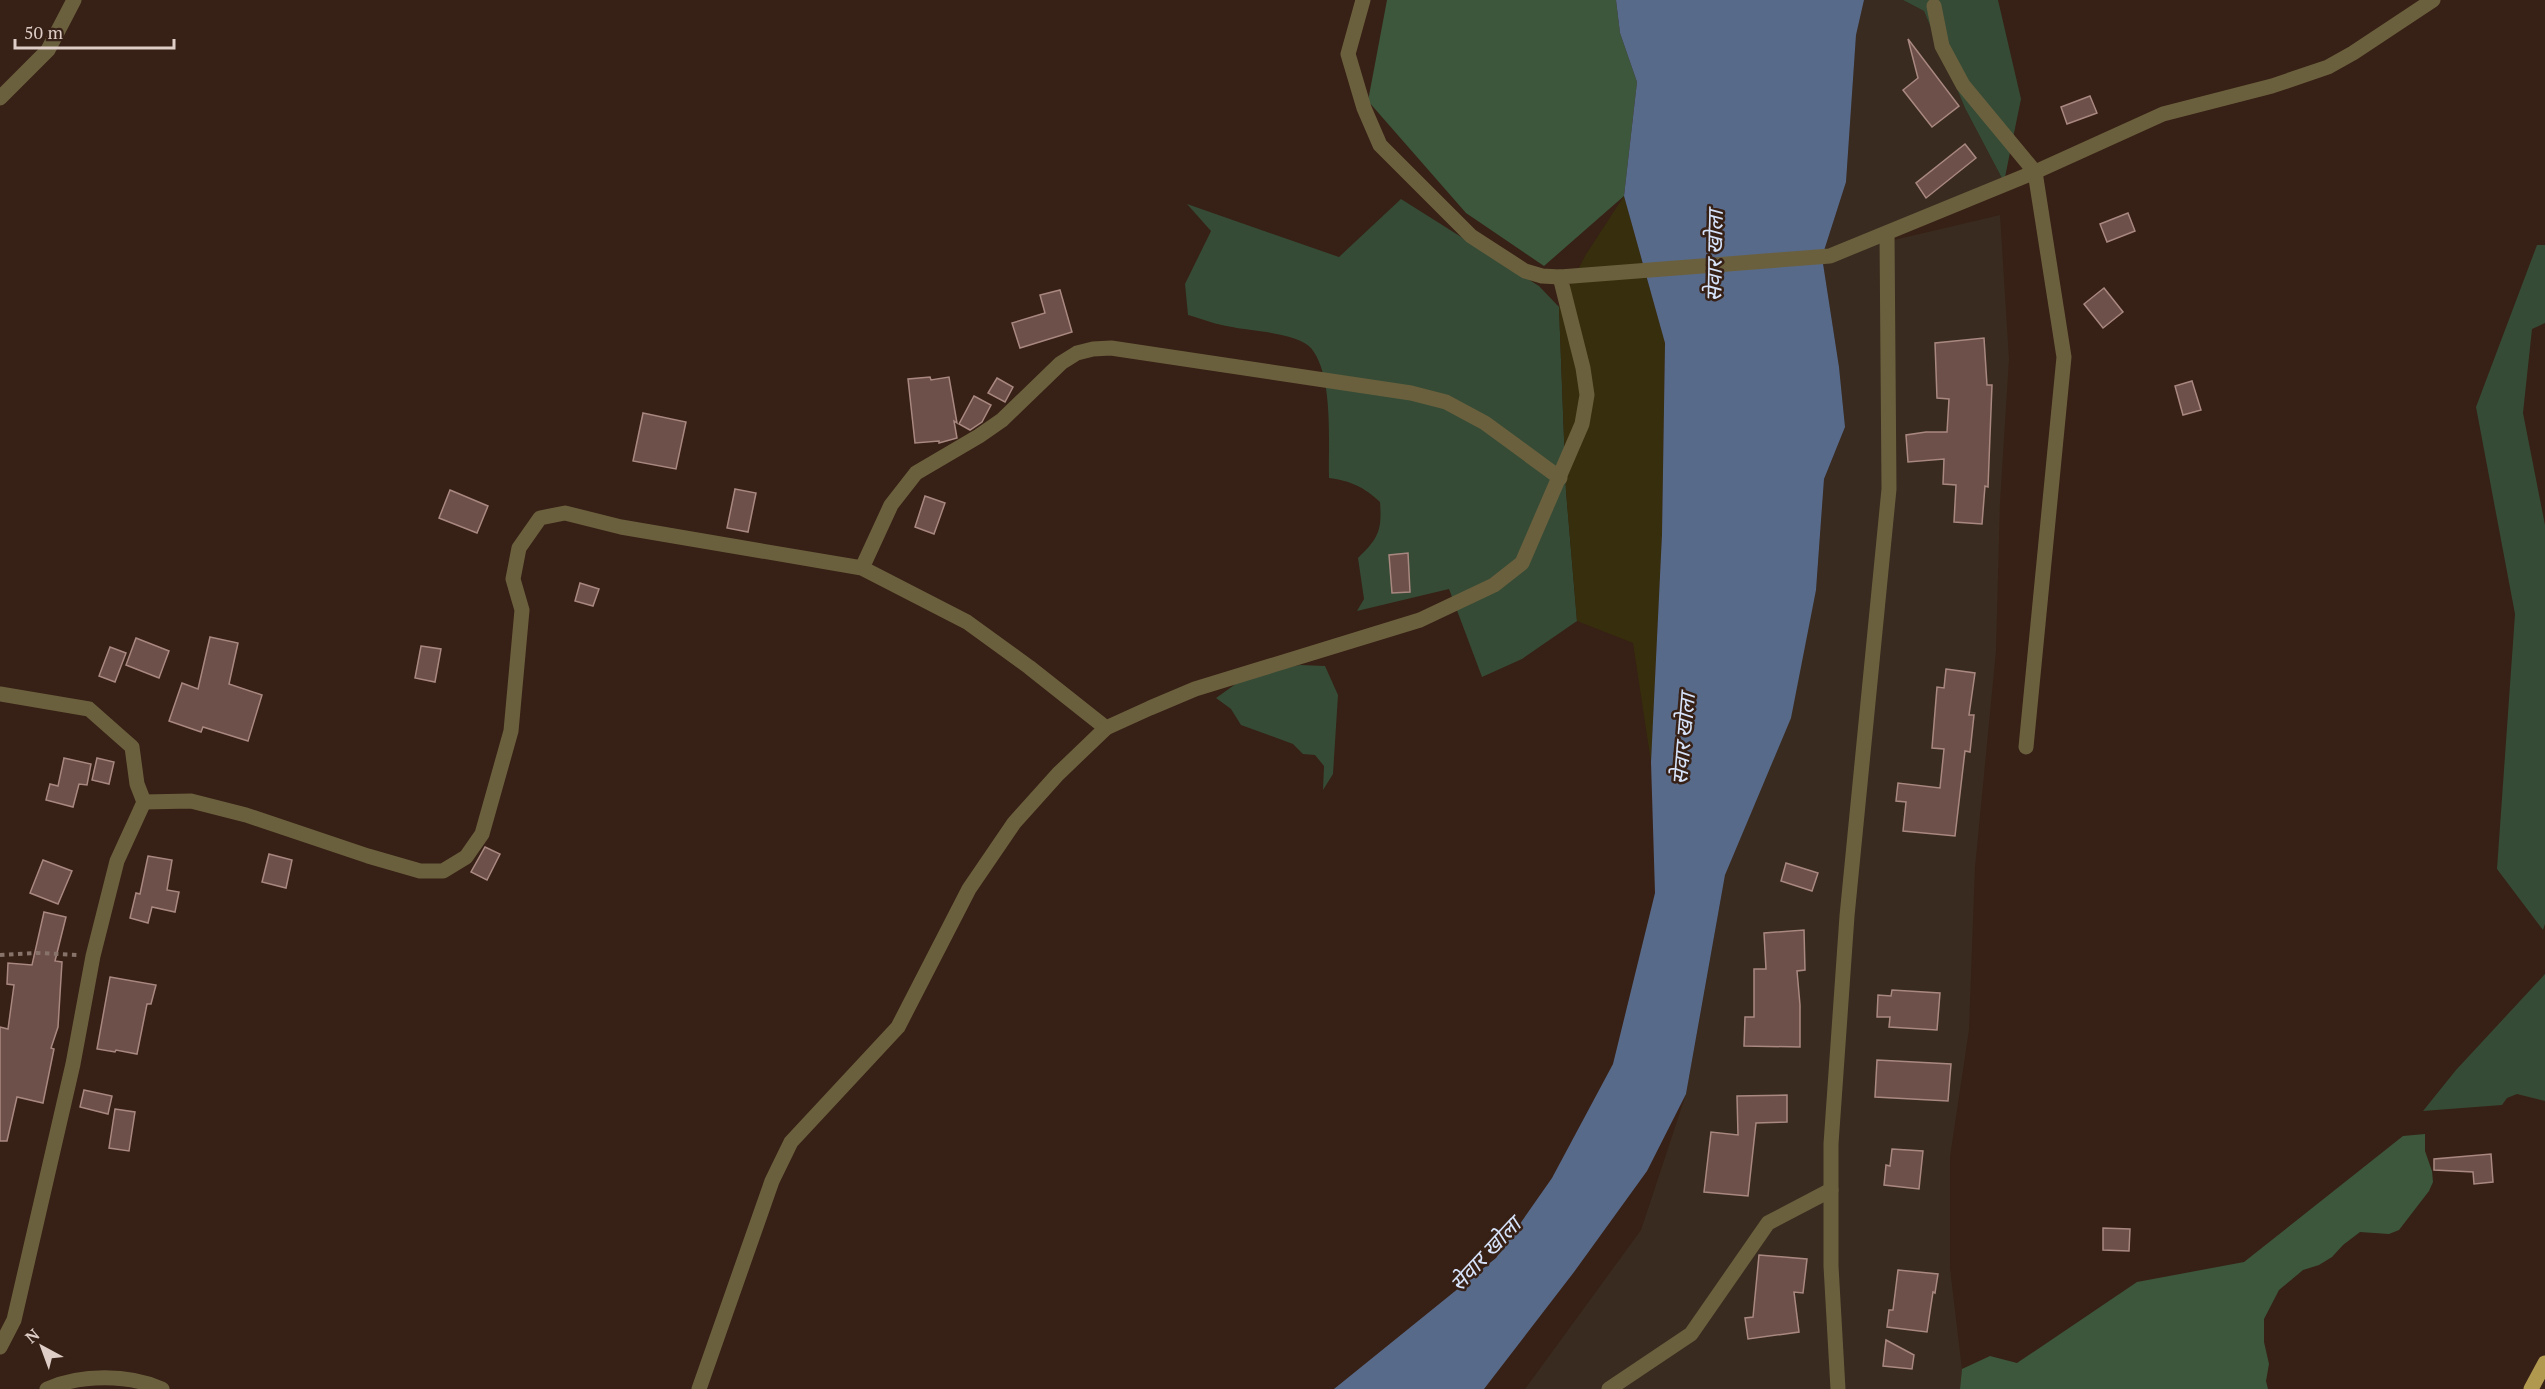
<svg xmlns="http://www.w3.org/2000/svg" width="2545" height="1389" viewBox="0 0 2545 1389" font-family="'PT Serif','Noto Sans Devanagari',serif">
<style>
.industrial{fill:#392b1f}
.green{fill:#354b35}
.forest{fill:#3c573c}
.sand{fill:#362e0d}
.water{fill:#586a89}
.building{fill:#6d5049;stroke:#a98881;stroke-width:1.5}
.lines{fill:none;stroke-linecap:round;stroke-linejoin:round}
.path{stroke:#87736a;stroke-width:4;stroke-dasharray:4.5 4.5;stroke-linecap:butt}
.street{stroke:#6b603e;stroke-width:15}
.primary{stroke:#b0994f;stroke-width:15}
.labels{text-anchor:middle;stroke-width:5;stroke-linejoin:round;paint-order:stroke}
.water-label{font-size:22px;font-style:italic;fill:#d6e3fa;stroke:#372015}
</style>
<rect width="100%" height="100%" fill="#372015"/>
<path class="industrial" d="M1864 0H1903L1924 11 1965 108 2004 182 1826 256 2000 215 2009 359 2000 503 1996 651 1975 868 1969 1030 1950 1157V1268L1962 1369 1960 1389H1525L1641 1230 1686 1094 1725 875 1757 797 1816 590 1824 479 1845 427 1839 367 1822 257 1846 182 1856 34Z"/>
<g class="green">
<path d="M1903 0H1998L2021 99 2004 182 1965 108 1924 11Z"/>
<path d="M1401 199 1539 286 1559 307 1566 491 1577 621 1522 659 1482 677 1449 589 1357 611 1364 599 1358 558C1379 538 1382 530 1380 502 1364 487 1351 481 1329 478 1328 443 1334 376 1311 348 1298 333 1251 331 1232 327 1217 325 1202 319 1188 315L1185 284 1211 231 1187 204 1339 257Z"/>
<path d="M2537 245H2545V323L2532 329 2523 413 2545 525V924L2543 930 2497 869 2515 614 2476 407Z"/>
<path d="M1300 665 1325 666 1338 695 1333 774 1323 790 1324 766 1315 755 1303 754 1293 744 1241 725 1231 709 1216 698 1247 676Z"/>
<path d="M2545 974V1101L2517 1094 2507 1098 2502 1105 2423 1111 2456 1070Z"/>
</g>
<g class="forest">
<path d="M1387 0H1616L1620 33 1637 82 1624 196 1544 266 1466 213 1368 101Z"/>
<path d="M2425 1134V1151L2432 1171 2433 1182 2429 1191 2399 1230 2389 1234 2360 1232 2343 1245 2332 1257 2319 1265 2303 1270 2279 1290 2264 1319V1342L2269 1364 2266 1381 2268 1389H1960L1962 1369 1990 1356 2017 1363 2137 1282 2244 1262 2403 1136Z"/>
</g>
<path class="sand" d="M1624 196 1665 343 1662 534 1651 762 1633 643 1577 621 1566 491 1559 307 1585 256Z"/>
<path class="water" d="M1616 0H1864L1856 35 1846 182 1822 257 1839 367 1845 427 1824 479 1816 590 1791 718 1725 875 1686 1094 1647 1171 1574 1272 1484 1389H1334L1496 1258 1552 1178 1613 1064 1655 893 1651 762 1662 534 1665 343 1624 196 1637 82 1620 33Z"/>
<g class="building">
<path d="M1908 39 1959 106 1932 127 1903 90 1918 78Z"/>
<path d="M2090 96 2097 113 2067 124 2061 107Z"/>
<path d="M1965 144 1976 158 1926 198 1916 183Z"/>
<path d="M2128 213 2135 231 2107 242 2100 224Z"/>
<path d="M2104 288 2123 312 2103 328 2084 304Z"/>
<path d="M1060 290 1072 332 1020 348 1012 323 1045 313 1040 295Z"/>
<path d="M1984 338 1987 385H1992L1988 487 1985 486 1982 524 1954 522 1956 485 1943 484 1944 459 1908 462 1906 435 1926 432H1947L1949 399 1937 398 1935 343Z"/>
<path d="M930 377 931 380 949 377 957 423 954 421 957 438 939 443V441L915 443 908 379Z"/>
<path d="M997 378 1013 387 1005 402 988 393Z"/>
<path d="M2192 381 2201 410 2183 415 2175 386Z"/>
<path d="M974 396 991 405 982 422 970 430 959 424Z"/>
<path d="M643 413 686 422 676 469 633 461Z"/>
<path d="M735 489 756 493 748 532 727 528Z"/>
<path d="M450 490 488 506 477 533 439 518Z"/>
<path d="M925 496 945 503 934 534 915 527Z"/>
<path d="M1408 553 1410 592 1392 593 1389 555Z"/>
<path d="M580 583 599 589 593 606 575 601Z"/>
<path d="M210 637 238 643 229 684 262 695 248 741 203 727 201 732 169 721 182 683 198 689Z"/>
<path d="M136 638 169 651 159 678 126 665Z"/>
<path d="M421 646 441 649 435 682 415 678Z"/>
<path d="M110 647 126 653 115 682 99 676Z"/>
<path d="M1946 669 1975 673 1969 715H1974L1970 752 1965 751 1955 836 1903 831 1906 802 1896 801 1898 783 1940 788 1944 749 1932 748 1937 687 1944 688Z"/>
<path d="M64 758 91 764 87 785 79 784 73 807 46 800 50 784 58 786Z"/>
<path d="M97 758 114 762 109 784 92 780Z"/>
<path d="M485 847 500 854 487 880 471 872Z"/>
<path d="M269 854 292 860 286 888 262 882Z"/>
<path d="M148 856 172 860 167 890 179 892 175 912 152 907 148 923 130 918 136 893 140 894Z"/>
<path d="M43 860 72 871 58 904 30 893Z"/>
<path d="M1786 863 1818 873 1812 891 1781 881Z"/>
<path d="M44 912 66 917 55 961 62 962 58 1027 51 1048 54 1049 43 1103 17 1097 7 1141H0V1027L8 1029 14 985 7 984 8 963 32 965Z"/>
<path d="M1804 930 1805 970 1797 971 1800 1005V1047L1744 1046 1745 1017H1754V969H1766L1764 933Z"/>
<path d="M110 977 156 985 151 1004H147L137 1054 116 1050 115 1052 97 1049Z"/>
<path d="M1892 990 1940 993 1937 1030 1889 1027 1890 1017H1877L1878 995 1891 996Z"/>
<path d="M1877 1060 1951 1064 1948 1101 1875 1097Z"/>
<path d="M84 1090 112 1096 108 1114 80 1107Z"/>
<path d="M1787 1095V1122L1756 1123 1748 1196 1704 1192 1711 1132 1738 1135 1737 1096Z"/>
<path d="M115 1109 135 1112 129 1151 109 1148Z"/>
<path d="M1892 1149 1923 1151 1919 1189 1884 1185 1886 1165 1890 1166Z"/>
<path d="M2491 1154 2493 1182 2474 1184 2473 1172 2434 1170V1159Z"/>
<path d="M2103 1228 2130 1229 2129 1251 2103 1250Z"/>
<path d="M1759 1255 1807 1259 1803 1293 1794 1292 1799 1332 1748 1339 1745 1318 1753 1317Z"/>
<path d="M1898 1270 1938 1274 1935 1293 1933 1292 1927 1332 1887 1327 1889 1310H1893Z"/>
<path d="M1886 1340 1914 1355 1912 1369 1883 1366Z"/>
</g>
<g class="lines">
<path class="path" d="M0 955 38 953 77 955"/>
<g class="street">
<path d="M1363 0 1348 54 1364 108 1380 145 1471 236 1525 271 1542 276 1560 277"/>
<path d="M1934 6 1942 46 1963 85 2035 172 2064 357 2026 747"/>
<path d="M0 98 48 50 74 0"/>
<path d="M862 568 891 505 916 473 979 436 1002 420 1061 363 1077 353 1093 349 1111 348 1411 393 1446 402 1485 423 1560 478"/>
<path d="M0 694 89 709 132 747 137 784 144 802 117 861 93 956 73 1064 14 1320 0 1347"/>
<path d="M144 802 191 801 246 815 368 856 420 871H443L466 857 482 834 511 731 522 610 513 579 519 548 540 518 565 513 621 527 862 568 967 622 1029 667 1106 728"/>
<path d="M47 1389C81 1374 128 1374 162 1389"/>
<path d="M699 1389 772 1181 791 1142 898 1027 969 889 1014 823 1058 774 1106 728 1150 708 1195 689 1420 620 1494 585 1522 563 1582 424 1587 395 1583 368 1560 277 1830 256 2035 172 2163 114 2272 86 2328 67 2353 53 2433 0"/>
<path d="M1609 1389 1691 1334 1768 1223 1831 1190"/>
<path d="M1838 1389 1831 1266V1144L1847 916 1889 489 1887 234"/>
</g>
<path class="primary" d="M2531 1389 2545 1363"/>
</g>
<g class="labels">
<g class="water-label">
<text transform="translate(1714 256) rotate(-89)" y="8">सेवार खोला</text>
<text transform="translate(1683 739) rotate(-85)" y="8">सेवार खोला</text>
<text transform="translate(1485 1254) rotate(-47)" y="8">सेवार खोला</text>
</g>
</g>
<g transform="translate(42 1347) rotate(319)" stroke="#372015" stroke-width="4.5" paint-order="stroke">
<path d="M0-4.5L10 22L0 15L-10 22Z" fill="#decec7"/>
<text y="-9" font-size="16" font-weight="bold" text-anchor="middle" fill="#decec7">N</text>
</g>
<path d="M15 39v9h159v-9" fill="none" stroke="#decec7" stroke-width="3"/>
<text x="24" y="39" font-size="18" fill="#decec7" stroke="#372015" stroke-width="4.5" paint-order="stroke">50 m</text>
</svg>
